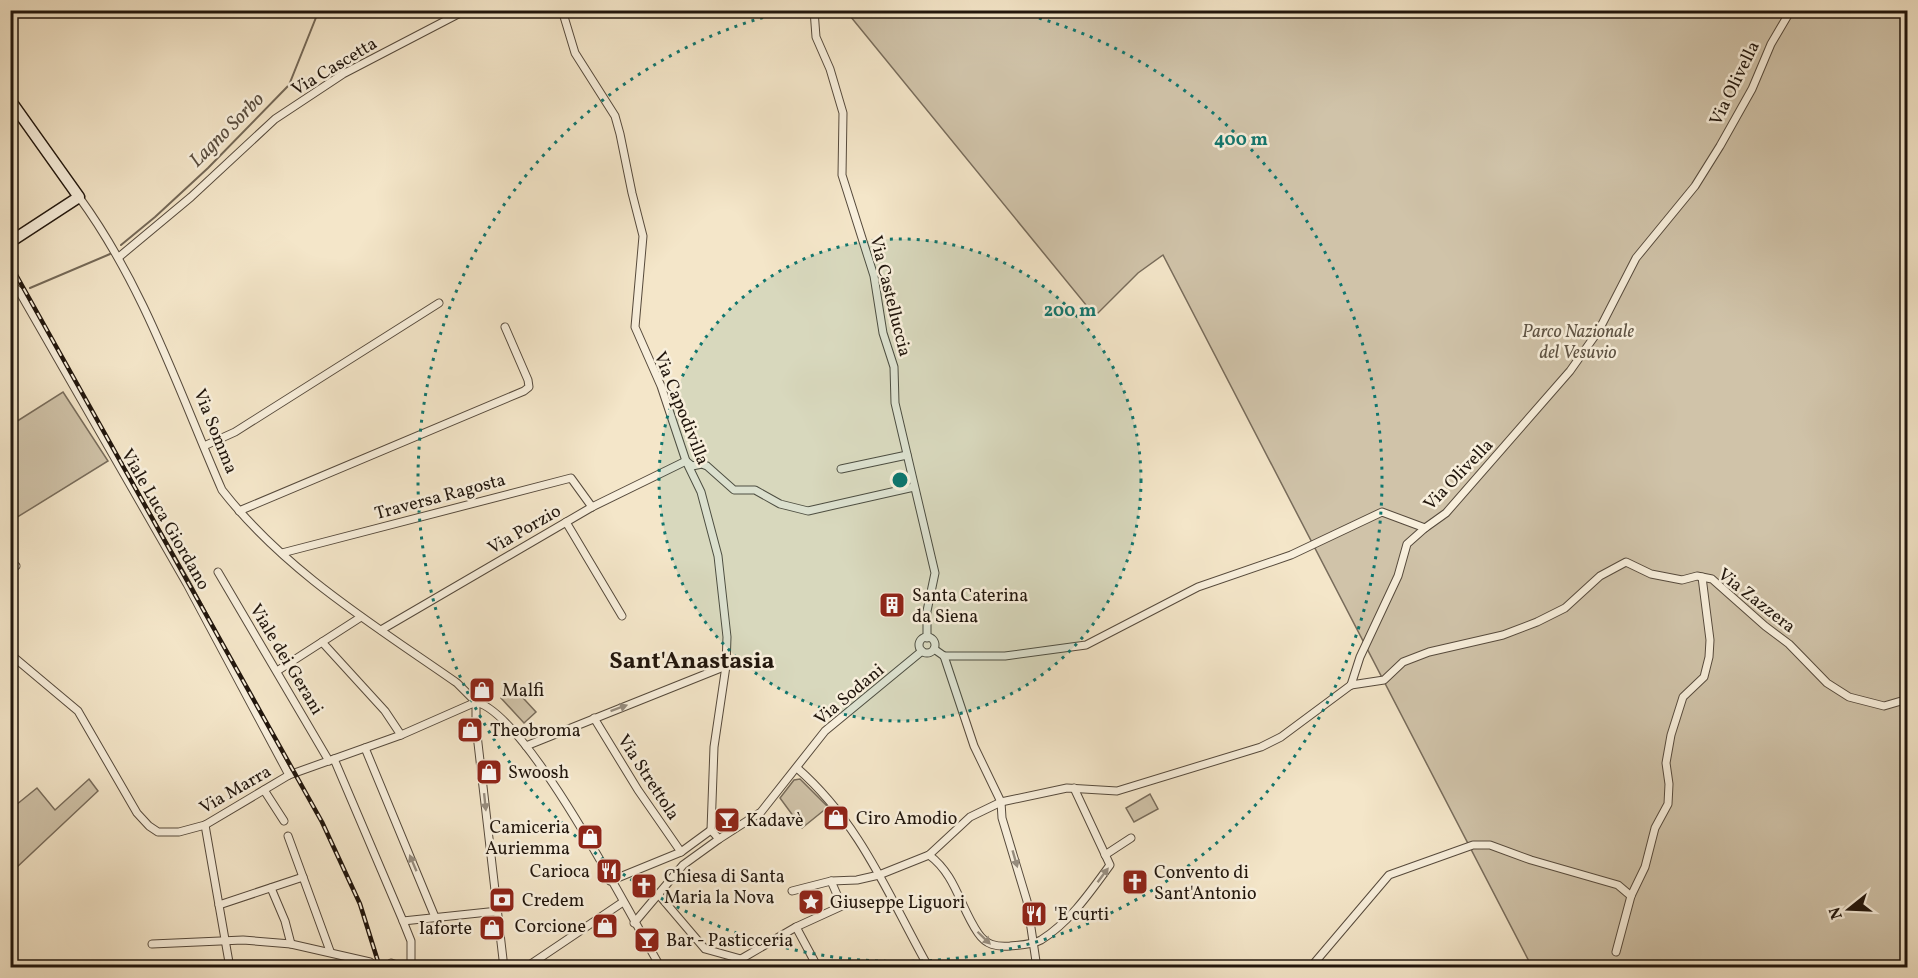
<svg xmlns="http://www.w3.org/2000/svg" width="1918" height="978" viewBox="0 0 1918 978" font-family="Vollkorn,serif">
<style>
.green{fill:#d0c3a9;stroke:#786c5b;stroke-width:1.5}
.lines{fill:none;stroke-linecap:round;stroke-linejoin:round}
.stream{stroke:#746857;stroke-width:2}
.street-casing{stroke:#564a3c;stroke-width:9}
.secondary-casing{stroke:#21160d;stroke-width:13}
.street{stroke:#f8efdc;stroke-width:7}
.secondary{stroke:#f8efdc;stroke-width:10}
.rail-casing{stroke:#21160d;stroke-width:4.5}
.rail{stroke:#f8efdc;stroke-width:2;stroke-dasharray:7;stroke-linecap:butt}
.oneway{fill:#978d7f}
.ring{fill:none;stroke:#0f766e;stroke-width:3;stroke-dasharray:3 6}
.labels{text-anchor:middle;stroke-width:5;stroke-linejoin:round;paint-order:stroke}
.street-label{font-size:18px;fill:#21160d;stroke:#f8efdc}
.park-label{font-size:18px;font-style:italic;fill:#5e5344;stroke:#f8efdc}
.poi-label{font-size:18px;fill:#21160d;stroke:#f8efdc;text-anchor:start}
.water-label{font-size:20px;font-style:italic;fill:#594d3f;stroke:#f8efdc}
.district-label{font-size:24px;font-weight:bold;fill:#21160d;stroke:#f8efdc}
.centre{fill:#0f766e;stroke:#f8efdc;stroke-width:3}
.ring-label{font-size:18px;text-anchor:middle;font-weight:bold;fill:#0f766e;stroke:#f8efdc;stroke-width:5;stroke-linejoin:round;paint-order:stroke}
</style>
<rect width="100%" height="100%" fill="#f4e6c9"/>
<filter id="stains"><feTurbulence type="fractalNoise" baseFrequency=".00333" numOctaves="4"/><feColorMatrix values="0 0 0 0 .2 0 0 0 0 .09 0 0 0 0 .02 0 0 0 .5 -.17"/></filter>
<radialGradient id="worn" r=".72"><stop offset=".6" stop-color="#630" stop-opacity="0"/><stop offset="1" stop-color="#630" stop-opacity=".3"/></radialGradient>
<g class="green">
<path d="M846 11H1907V967H1532L1163 255 1138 273 1095 316Z"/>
<path d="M63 392 108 461 11 521V425Z"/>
<path d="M513 687 536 712 524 723 501 698Z"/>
<path d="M89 779 98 791 16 868 11 857V809L37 788 55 810Z"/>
<path d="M800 779 828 807 802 828 780 798 794 780Z"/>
<path d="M1150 794 1158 809 1134 822 1126 808Z"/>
</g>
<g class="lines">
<g class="stream">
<path d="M121 245 155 217 208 168 289 85 319 10"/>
<path d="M30 288 110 254"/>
<path d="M10 299 17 295"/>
</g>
<g class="street-casing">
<g id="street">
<path d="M562 10 575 53 615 116 620 134 632 193 643 236 635 327 661 386 686 461 701 492 718 556 727 637 726 666 714 747 711 830"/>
<path d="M814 10 816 37 830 69 843 113 842 175 874 276 883 333 894 367 895 403 935 573 927 611V638"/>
<path d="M79 197C144 286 178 389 222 490 285 571 374 625 457 683L476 702"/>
<path d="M119 257 191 197 275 119 343 74 466 10"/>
<path d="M10 283 19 291 187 584 289 775"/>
<path d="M204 446 235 432 439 303"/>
<path d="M841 469 907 455"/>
<path d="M239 511 524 391 529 387 528 380 505 327"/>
<path d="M566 522 622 616"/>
<path d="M282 553 571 478 592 507"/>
<path d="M10 571 16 566"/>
<path d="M218 572 329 761"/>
<path d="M381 630 592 507 686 461 692 466 702 464 707 466 734 490H755L780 504 808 511 914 487"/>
<circle cx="927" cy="645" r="8"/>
<path d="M322 642 385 711 401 735"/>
<path d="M934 649 944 656 974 746 1001 802 1002 818 1027 901 1037 968"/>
<path d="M10 654 78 711 137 813 149 826 158 832H179L205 825 289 775 401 735 476 702"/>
<path d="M944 656H1005L1086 645 1198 587 1291 555 1382 512 1425 528 1446 513 1570 371 1599 330 1636 258 1695 186 1720 146 1752 89 1771 44 1791 10"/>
<path d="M277 671 361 617"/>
<path d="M1351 685 1384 680 1403 662 1429 652 1503 635 1537 622 1565 608 1600 576 1626 562 1651 574 1682 580 1697 576 1712 579 1765 626 1789 644 1827 683 1849 697 1884 706 1908 699"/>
<path d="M1351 685 1360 657 1398 576 1407 544 1425 528"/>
<path d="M476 702C528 715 630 915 661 968"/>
<path d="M476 702V726L504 968"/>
<path d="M594 718 638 790 681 852"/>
<path d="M526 746 726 666"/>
<path d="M365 748 435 917"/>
<path d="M334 759 403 921 411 941V968"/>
<path d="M797 768C861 824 888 895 929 968"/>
<path d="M264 790 284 821"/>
<path d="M205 825 230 968"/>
<path d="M288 836 330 951"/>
<path d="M719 839 761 812 825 731 922 651"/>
<path d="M929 855C956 875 960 907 978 933 986 945 996 947 1010 946 1020 945 1032 945 1041 940 1070 922 1091 891 1110 865L1074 788"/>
<path d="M1105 855 1131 838"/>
<path d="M610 881 681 852 711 830 719 839 683 865 634 923"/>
<path d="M271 888 285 921 291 944"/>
<path d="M792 891 831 881 857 880 879 875 929 855 970 817 1001 802 1067 788 1117 791 1261 747 1281 737 1351 685"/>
<path d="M659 895 705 949 741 959 796 927 842 906 831 881"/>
<path d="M219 905 303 877"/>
<path d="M403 921 498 911"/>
<path d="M796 927 818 968"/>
<path d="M152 944 243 940 291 944 370 962"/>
<path d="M1616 952 1631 896 1645 867 1655 828 1668 804 1669 784 1666 763 1671 735 1683 697 1704 677 1709 657 1710 640 1702 577"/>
<path d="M391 963 405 968"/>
<path d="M525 968 623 902"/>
<path d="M1310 968 1389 875 1473 845H1490L1531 860 1618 885 1631 896"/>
</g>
</g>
<g class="secondary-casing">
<path id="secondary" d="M10 100 79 197 10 242"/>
</g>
<use href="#street" class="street"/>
<use href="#secondary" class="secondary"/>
<g class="rail-casing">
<path id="rail" d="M10 264 322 822 360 904 380 968"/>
</g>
<use href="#rail" class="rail"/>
</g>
<defs><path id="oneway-solid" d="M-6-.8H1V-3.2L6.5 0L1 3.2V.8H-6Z" transform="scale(1.5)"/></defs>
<g class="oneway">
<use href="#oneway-solid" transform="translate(619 708) rotate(-20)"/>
<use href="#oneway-solid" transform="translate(485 802) rotate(84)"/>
<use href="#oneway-solid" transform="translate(1015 859) rotate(74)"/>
<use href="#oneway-solid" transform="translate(413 863) rotate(-113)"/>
<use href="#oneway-solid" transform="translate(1103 875) rotate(-53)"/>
<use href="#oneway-solid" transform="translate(984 938) rotate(44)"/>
</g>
<circle cx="900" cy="480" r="241" fill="#0f766e" fill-opacity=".12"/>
<g class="ring">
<circle cx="900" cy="480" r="241"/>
<path d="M1013 11A482 482 0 1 1 787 11"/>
</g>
<defs>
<g id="building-square" transform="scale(1.35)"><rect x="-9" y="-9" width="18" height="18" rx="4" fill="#8f2418" stroke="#f8efdc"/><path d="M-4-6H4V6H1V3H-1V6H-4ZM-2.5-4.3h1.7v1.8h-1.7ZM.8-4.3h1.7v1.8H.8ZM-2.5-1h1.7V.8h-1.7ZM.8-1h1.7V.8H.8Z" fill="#fff"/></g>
<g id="shop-square" transform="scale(1.35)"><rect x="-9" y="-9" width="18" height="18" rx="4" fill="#8f2418" stroke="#f8efdc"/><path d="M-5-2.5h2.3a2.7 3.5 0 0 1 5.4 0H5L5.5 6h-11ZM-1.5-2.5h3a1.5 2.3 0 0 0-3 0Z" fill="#fff"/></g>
<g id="bar-square" transform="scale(1.35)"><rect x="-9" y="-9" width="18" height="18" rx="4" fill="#8f2418" stroke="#f8efdc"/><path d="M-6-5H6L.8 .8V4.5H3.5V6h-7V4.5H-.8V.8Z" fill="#fff"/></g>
<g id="restaurant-square" transform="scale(1.35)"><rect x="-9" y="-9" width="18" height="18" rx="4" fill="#8f2418" stroke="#f8efdc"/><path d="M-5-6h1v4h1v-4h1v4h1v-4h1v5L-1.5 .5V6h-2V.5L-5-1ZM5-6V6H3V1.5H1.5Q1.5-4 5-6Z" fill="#fff"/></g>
<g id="church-square" transform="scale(1.35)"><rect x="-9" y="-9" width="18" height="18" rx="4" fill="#8f2418" stroke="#f8efdc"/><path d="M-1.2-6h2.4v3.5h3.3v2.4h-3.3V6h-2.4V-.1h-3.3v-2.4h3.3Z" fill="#fff"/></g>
<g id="bank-square" transform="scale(1.35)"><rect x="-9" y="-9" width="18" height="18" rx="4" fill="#8f2418" stroke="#f8efdc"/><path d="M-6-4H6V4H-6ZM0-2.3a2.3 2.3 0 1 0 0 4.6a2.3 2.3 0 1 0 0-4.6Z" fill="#fff"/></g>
<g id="sight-square" transform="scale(1.35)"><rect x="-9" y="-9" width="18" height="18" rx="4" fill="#8f2418" stroke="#f8efdc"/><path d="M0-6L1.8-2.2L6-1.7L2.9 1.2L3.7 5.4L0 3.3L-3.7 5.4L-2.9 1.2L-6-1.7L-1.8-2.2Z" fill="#fff"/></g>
</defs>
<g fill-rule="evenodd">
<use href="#building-square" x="892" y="605"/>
<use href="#shop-square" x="482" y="690"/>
<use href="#shop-square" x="470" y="730"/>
<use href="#shop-square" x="489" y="772"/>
<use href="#shop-square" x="836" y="818"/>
<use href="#bar-square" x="727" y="820"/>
<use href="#shop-square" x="590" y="837"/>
<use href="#restaurant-square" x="609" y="871"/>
<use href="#church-square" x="1135" y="882"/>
<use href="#church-square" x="644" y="886"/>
<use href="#bank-square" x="502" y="900"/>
<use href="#sight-square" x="811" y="902"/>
<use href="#restaurant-square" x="1034" y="914"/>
<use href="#shop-square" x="605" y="926"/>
<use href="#shop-square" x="492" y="928"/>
<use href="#bar-square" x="647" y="940"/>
</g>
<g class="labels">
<g class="street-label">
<text transform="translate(334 66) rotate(-31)" y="6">Via Cascetta</text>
<text transform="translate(1734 83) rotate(-64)" y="6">Via Olivella</text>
<text transform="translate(891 296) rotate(76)" y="6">Via Castelluccia</text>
<text transform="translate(682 408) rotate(68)" y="6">Via Capodivilla</text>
<text transform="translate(216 431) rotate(68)" y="6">Via Somma</text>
<text transform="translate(1458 474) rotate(-46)" y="6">Via Olivella</text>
<text transform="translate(440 496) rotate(-15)" y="6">Traversa Ragosta</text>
<text transform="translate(166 519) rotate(60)" y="6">Viale Luca Giordano</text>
<text transform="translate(524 529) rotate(-30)" y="6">Via Porzio</text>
<text transform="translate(1757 600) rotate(38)" y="6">Via Zazzera</text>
<text transform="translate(287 659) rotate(59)" y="6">Viale dei Gerani</text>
<text transform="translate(849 694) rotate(-40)" y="6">Via Sodani</text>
<text transform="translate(649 777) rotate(57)" y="6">Via Strettola</text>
<text transform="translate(235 789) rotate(-30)" y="6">Via Marra</text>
</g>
<g class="park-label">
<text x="1578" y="337">Parco Nazionale<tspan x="1578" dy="21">del Vesuvio</tspan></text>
</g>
<g class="poi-label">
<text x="912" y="601">Santa Caterina<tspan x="912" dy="21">da Siena</tspan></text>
<text x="502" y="696">Malfi</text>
<text x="490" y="736">Theobroma</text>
<text x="508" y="778">Swoosh</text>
<text x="856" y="824">Ciro Amodio</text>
<text x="746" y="826">Kadavè</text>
<text x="570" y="833" text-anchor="end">Camiceria<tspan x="570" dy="21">Auriemma</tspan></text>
<text x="590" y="877" text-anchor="end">Carioca</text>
<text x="1154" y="878">Convento di<tspan x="1154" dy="21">Sant'Antonio</tspan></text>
<text x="664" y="882">Chiesa di Santa<tspan x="664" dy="21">Maria la Nova</tspan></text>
<text x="522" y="906">Credem</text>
<text x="830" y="908">Giuseppe Liguori</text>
<text x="1054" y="920">'E curti</text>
<text x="586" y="932" text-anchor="end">Corcione</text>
<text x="472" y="934" text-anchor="end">Iaforte</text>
<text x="666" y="946">Bar - Pasticceria</text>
</g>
<g class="water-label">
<text transform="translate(226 129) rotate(-45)" y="7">Lagno Sorbo</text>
</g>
<g class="district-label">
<text x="692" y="668">Sant'Anastasia</text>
</g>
</g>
<circle cx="900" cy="480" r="9" class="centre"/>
<g class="ring-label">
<text x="1241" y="145">400 m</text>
<text x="1070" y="316">200 m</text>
</g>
<rect width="1918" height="978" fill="none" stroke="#f4e6c9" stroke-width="36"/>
<rect x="12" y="12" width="1894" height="954" fill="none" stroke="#21160d" stroke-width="3"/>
<rect x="18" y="18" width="1882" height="942" fill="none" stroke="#21160d" stroke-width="1.5"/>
<g transform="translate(1849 909) rotate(252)" stroke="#f8efdc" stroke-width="4.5" paint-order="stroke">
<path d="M0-4.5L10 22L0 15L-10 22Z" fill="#21160d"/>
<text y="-9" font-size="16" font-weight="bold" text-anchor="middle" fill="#21160d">N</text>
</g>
<rect width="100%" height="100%" filter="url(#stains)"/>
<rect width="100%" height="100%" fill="url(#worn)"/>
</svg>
